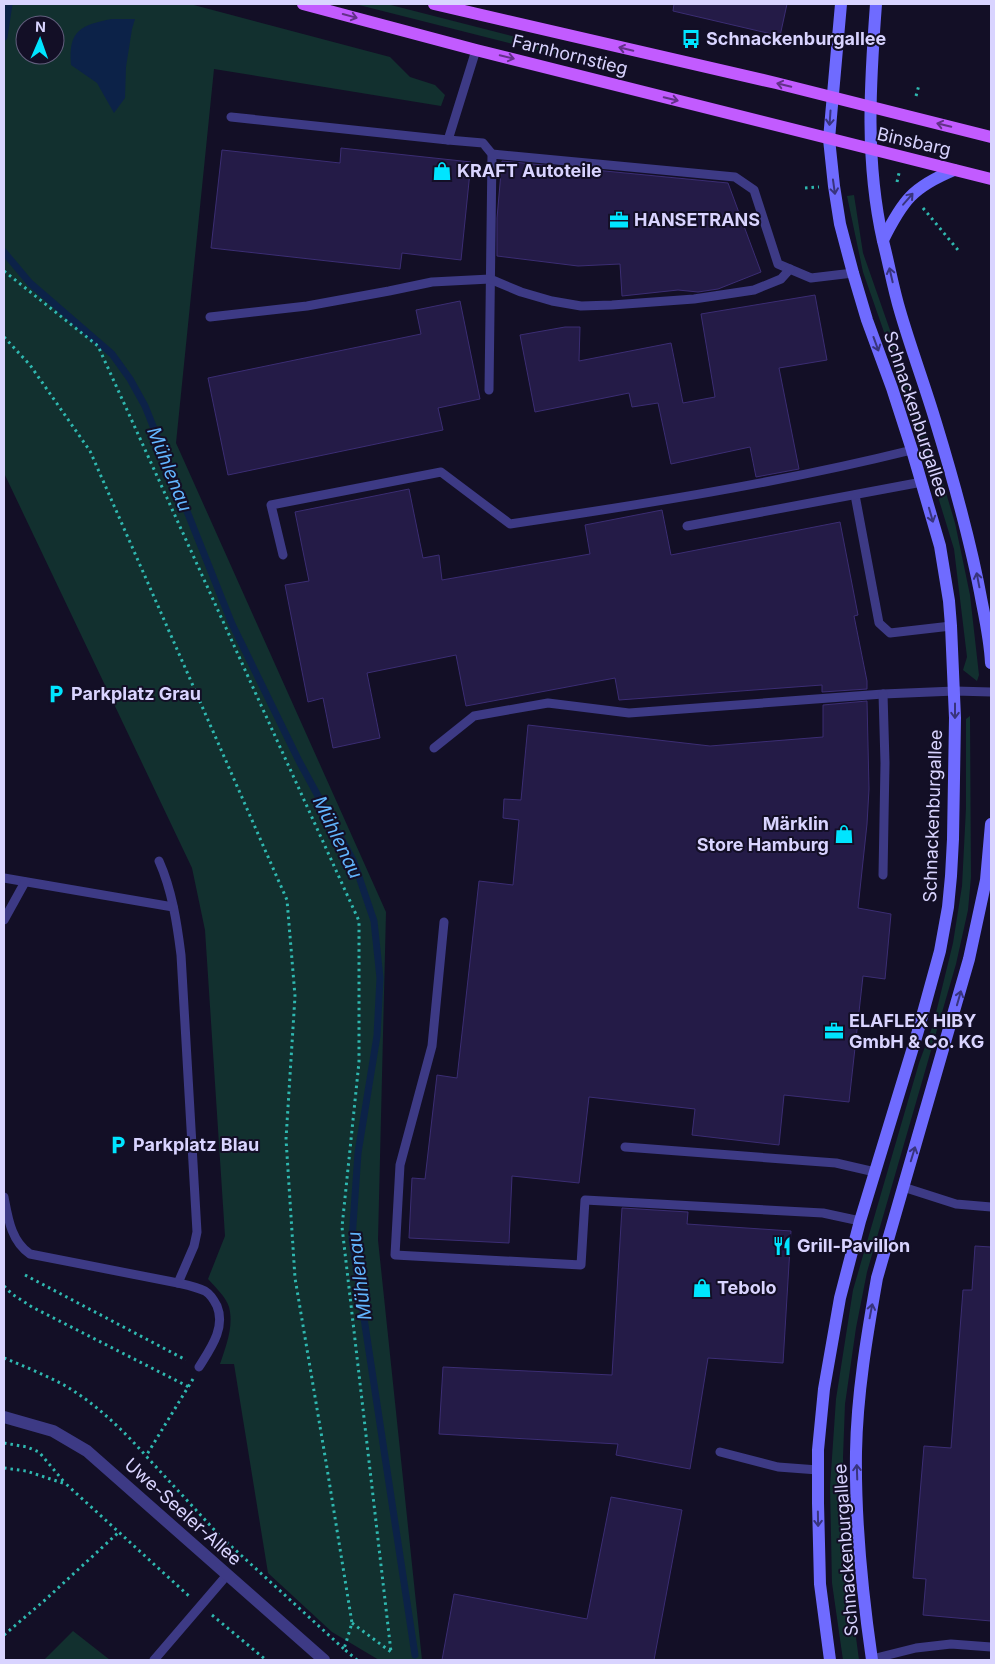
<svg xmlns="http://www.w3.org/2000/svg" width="995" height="1664" viewBox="0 0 995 1664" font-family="Inter,sans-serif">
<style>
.green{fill:#12302f;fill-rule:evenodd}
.water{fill:#0c2248}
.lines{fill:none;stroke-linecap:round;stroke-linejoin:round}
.stream{stroke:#0c2248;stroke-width:7}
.building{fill:#241b47;stroke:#3b2d73}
.path{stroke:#2fb8b0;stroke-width:3;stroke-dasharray:2.5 4;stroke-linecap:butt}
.lane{stroke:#3d3a85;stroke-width:9}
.street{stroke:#3d3a85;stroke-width:12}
.secondary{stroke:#6f6bff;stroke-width:12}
.primary{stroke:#c25bff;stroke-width:12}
.oneway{stroke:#623188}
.oneway2{stroke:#38347d}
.labels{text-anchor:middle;stroke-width:4;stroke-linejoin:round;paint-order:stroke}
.poi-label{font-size:18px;font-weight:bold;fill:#d9d4ff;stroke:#130f26;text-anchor:start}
.street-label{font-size:18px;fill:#d9d4ff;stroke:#130f26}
.water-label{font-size:19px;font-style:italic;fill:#62b6ff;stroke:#130f26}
</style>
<rect width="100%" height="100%" fill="#130f26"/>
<g class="green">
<path d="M4 4H190L390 57 410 77 435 85 445 95 441 106 214 69 176 443 386 912 378 1240 422 1660H379L332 1632 268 1573 234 1364H220C226 1346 234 1326 229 1307 226 1297 215 1287 208 1279L225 1236 205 930 192 868 4 473ZM25 25H55V55H25Z"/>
<path d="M355 4H387L590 56 557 55Z"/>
<path d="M854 195 863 253 941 476 955 523 970 595 979 675 977 681 963 670 967 657 954 549 912 412 863 272 847 196Z"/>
<path d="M970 716 971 877 968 910 956 964 867 1272 856 1328 845 1404 843 1457 845 1555 859 1660H843L832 1583 830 1487 836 1399 853 1290 919 1063 933 1025 953 943 962 886 966 808V719Z"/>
<path d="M73 1631 110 1660H44Z"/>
</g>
<path class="water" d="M112 19H135L132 29 126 67 125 98 114 113 97 83 71 65C68 30 81 25 112 19Z"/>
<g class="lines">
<g class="stream">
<path d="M4 37 9 4"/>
<path d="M4 252 30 283 112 354 130 379 145 406 232 624 299 761 354 862 374 921 380 978 377 1036 358 1153 352 1239 415 1655"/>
</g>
</g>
<g class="building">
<path d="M674 4H787L780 36 673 11Z"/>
<path d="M341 148 471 162 461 260 402 253 400 269 211 248 222 150 340 163Z"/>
<path d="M502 161 728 183 761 272 718 289 698 292 678 290 622 296 620 264 578 266 497 256V218Z"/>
<path d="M815 295 827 360 779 368 799 469 756 477 750 447 671 464 658 403 632 407 629 393 535 412 520 335 565 327H580L579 361 671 343 683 403 715 397 701 314Z"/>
<path d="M460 301 480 399 438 408 443 430 228 475 208 378 421 334 416 310Z"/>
<path d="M409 489 423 558 439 555 442 580 590 554 585 525 662 510 671 555 840 522 858 615 854 616 867 681V689L822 692V685L619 700 615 678 466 706 456 655 367 673 380 738 333 748 323 698 308 702 285 585 309 581 295 512Z"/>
<path d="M867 701 869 789 867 824 858 908 891 914 885 979 863 976 849 1102 784 1095 779 1145 692 1135 695 1109 589 1097 579 1183 512 1176 509 1243 409 1238 412 1178 425 1179 437 1075 457 1078 479 881 513 885 519 820 503 818 504 799 521 800 528 725 710 746 823 737V705Z"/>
<path d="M622 1208 688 1212 687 1224 791 1231 783 1363 708 1358 690 1469 616 1455 618 1444 439 1434 443 1367 612 1375Z"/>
<path d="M975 1246 991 1247V1621L923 1615 926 1579 913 1578 924 1446 951 1448 963 1290H972Z"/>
<path d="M611 1497 682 1510 654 1660H442L454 1594 587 1619Z"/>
</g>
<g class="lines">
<g class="path">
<path d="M916 96 919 85"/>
<path d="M897 182 899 173"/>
<path d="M805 188 819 187"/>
<path d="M923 208 958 250"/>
<path d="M4 271 98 346 359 921V1062L342 1227 391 1652"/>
<path d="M4 337 30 365 90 451 287 900 295 996 286 1139 295 1278 326 1462 352 1623 344 1649 357 1660"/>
<path d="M25 1275 186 1360"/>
<path d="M4 1286 12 1294 32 1307 189 1387"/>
<path d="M4 1358C24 1366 45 1375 64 1385 95 1403 122 1429 146 1456"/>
<path d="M193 1379 146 1456 220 1536 344 1649"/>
<path d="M4 1443 27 1447 39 1452 65 1483"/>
<path d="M4 1468 26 1471 66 1484 190 1597"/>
<path d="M212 1615 266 1660"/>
<path d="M352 1623 391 1652"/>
<path d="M4 1635 45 1600 120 1531"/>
</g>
<g class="lane">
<path d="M231 117 448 140 476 50"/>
<path d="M448 140 483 143 492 154 489 390"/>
<path d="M492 154 735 177 754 190 778 264 811 278 853 273"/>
<path d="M210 317 307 306 389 291 432 282 490 279 521 292 552 301 581 306 612 305 694 299 754 290 781 279 790 269"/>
<path d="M855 495 879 623 890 633 951 626"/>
<path d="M687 526 922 482"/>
<path d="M283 555 271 505 441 472 510 524C645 504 779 483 912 450"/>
<path d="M434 748 474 716 548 703 629 713 883 694 955 691 991 692"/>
<path d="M159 861C172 890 177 923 181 955L197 1232 194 1246 178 1283"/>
<path d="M883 875 885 763 883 694"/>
<path d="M4 878 173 907"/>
<path d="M4 920 25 882"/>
<path d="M444 922 432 1046 400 1165 395 1255 581 1265 585 1200 823 1213 860 1221"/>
<path d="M625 1147 836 1163 875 1172"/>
<path d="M903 1187 956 1204 991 1207"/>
<path d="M4 1197C8 1218 11 1241 30 1254L178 1283C187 1285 197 1287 205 1291 210 1294 214 1300 217 1306 226 1328 210 1349 199 1367"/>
<path d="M720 1452 778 1467 818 1470"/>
<path d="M872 1659 916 1648 951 1644 991 1647"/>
<path d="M154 1660 227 1575"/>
</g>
<path class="street" d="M4 1417 53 1431 87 1451 324 1660"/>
<g class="secondary">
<path d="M876 4C870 84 865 161 883 241 889 264 893 288 900 311 911 349 925 386 936 423 954 482 971 542 982 603 986 623 990 642 991 663"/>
<path d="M883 240C903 200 913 187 954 170"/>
<path d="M830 1660 820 1584 818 1503V1450L824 1389 840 1298 860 1221 918 1031 940 951 948 907 951 876 953 839 955 718 951 626 949 601 940 546 912 450 892 388 867 320 853 273 840 224 834 186 829 139 841 4"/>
<path d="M872 1660C862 1591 855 1521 856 1452 857 1394 867 1335 877 1278L969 959 986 880 991 824"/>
</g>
<g class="primary">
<path d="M303 4 476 50 991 179"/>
<path d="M434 4 776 83 991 137"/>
</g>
</g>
<defs><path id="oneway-shaft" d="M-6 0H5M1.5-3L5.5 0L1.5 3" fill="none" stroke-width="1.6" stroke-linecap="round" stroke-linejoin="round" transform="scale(1.25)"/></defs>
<g class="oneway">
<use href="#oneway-shaft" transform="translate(350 16) rotate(15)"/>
<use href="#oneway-shaft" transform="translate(626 49) rotate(-167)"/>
<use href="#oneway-shaft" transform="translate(507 57) rotate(14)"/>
<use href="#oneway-shaft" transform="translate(784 85) rotate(-166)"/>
<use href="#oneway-shaft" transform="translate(671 99) rotate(14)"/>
<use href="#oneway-shaft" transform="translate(944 125) rotate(-166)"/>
</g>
<g class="oneway2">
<use href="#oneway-shaft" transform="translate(830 118) rotate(94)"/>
<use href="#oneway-shaft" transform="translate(834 187) rotate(82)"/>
<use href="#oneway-shaft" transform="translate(908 199) rotate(-49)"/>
<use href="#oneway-shaft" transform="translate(891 275) rotate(-103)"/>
<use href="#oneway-shaft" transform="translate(876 344) rotate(70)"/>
<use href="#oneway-shaft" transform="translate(931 515) rotate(74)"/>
<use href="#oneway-shaft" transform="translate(978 580) rotate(-101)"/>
<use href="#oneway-shaft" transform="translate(955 711) rotate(90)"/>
<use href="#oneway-shaft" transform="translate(959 998) rotate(-74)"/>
<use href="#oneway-shaft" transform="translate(913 1154) rotate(-73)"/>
<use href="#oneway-shaft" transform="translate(871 1311) rotate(-79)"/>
<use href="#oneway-shaft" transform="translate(857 1472) rotate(-92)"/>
<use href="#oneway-shaft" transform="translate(818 1519) rotate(89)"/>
</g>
<defs>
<g id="bus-bare" transform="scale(1.5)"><path d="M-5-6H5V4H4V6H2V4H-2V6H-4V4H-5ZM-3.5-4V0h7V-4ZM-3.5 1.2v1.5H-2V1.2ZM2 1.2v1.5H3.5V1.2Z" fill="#00e5ff" stroke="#130f26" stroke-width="2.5" paint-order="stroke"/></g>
<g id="shop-bare" transform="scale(1.5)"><path d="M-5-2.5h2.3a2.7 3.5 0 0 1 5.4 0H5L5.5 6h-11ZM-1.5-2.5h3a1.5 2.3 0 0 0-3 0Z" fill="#00e5ff" stroke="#130f26" stroke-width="2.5" paint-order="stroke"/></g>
<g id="office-bare" transform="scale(1.5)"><path d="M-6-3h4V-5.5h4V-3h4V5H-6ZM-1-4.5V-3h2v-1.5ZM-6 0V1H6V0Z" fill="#00e5ff" stroke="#130f26" stroke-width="2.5" paint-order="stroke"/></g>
<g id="parking-bare" transform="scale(1.5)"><path d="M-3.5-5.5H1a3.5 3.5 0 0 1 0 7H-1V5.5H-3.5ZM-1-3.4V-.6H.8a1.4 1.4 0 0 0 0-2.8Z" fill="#00e5ff" stroke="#130f26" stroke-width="2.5" paint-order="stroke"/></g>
<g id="restaurant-bare" transform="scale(1.5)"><path d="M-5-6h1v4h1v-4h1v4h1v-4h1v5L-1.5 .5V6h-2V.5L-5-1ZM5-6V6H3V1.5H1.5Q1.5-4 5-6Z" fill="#00e5ff" stroke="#130f26" stroke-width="2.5" paint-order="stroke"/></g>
</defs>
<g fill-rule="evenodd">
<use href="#bus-bare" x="691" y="39"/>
<use href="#shop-bare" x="442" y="171"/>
<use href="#office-bare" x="619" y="220"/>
<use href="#parking-bare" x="56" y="694"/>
<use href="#shop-bare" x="844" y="834"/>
<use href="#office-bare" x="834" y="1031"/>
<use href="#parking-bare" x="118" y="1145"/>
<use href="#restaurant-bare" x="782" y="1246"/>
<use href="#shop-bare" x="702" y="1288"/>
</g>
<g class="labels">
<g class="poi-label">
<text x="706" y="45">Schnackenburgallee</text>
<text x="457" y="177">KRAFT Autoteile</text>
<text x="634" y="226">HANSETRANS</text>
<text x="71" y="700">Parkplatz Grau</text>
<text x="829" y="830" text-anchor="end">Märklin<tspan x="829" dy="21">Store Hamburg</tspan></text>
<text x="849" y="1027">ELAFLEX HIBY<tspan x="849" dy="21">GmbH &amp; Co. KG</tspan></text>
<text x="133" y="1151">Parkplatz Blau</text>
<text x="797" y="1252">Grill-Pavillon</text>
<text x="717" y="1294">Tebolo</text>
</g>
<g class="street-label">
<text transform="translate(570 55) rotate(14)" y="6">Farnhornstieg</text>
<text transform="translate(914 142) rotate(13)" y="6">Binsbarg</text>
<text transform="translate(916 414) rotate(72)" y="6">Schnackenburgallee</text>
<text transform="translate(933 816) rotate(-88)" y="6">Schnackenburgallee</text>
<text transform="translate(183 1512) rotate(42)" y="6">Uwe-Seeler-Allee</text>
<text transform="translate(846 1550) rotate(-94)" y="6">Schnackenburgallee</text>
</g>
<g class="water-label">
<text transform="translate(170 469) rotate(68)" y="7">Mühlenau</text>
<text transform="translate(338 837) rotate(64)" y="7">Mühlenau</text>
<text transform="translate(359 1276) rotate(-97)" y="7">Mühlenau</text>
</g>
</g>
<rect width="995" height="1664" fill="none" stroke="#d9d4ff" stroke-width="10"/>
<g transform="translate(40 40) rotate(2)"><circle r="24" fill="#130f26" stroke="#625e7d"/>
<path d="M0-4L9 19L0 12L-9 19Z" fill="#00e5ff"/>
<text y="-8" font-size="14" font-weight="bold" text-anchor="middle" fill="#d9d4ff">N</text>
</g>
</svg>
